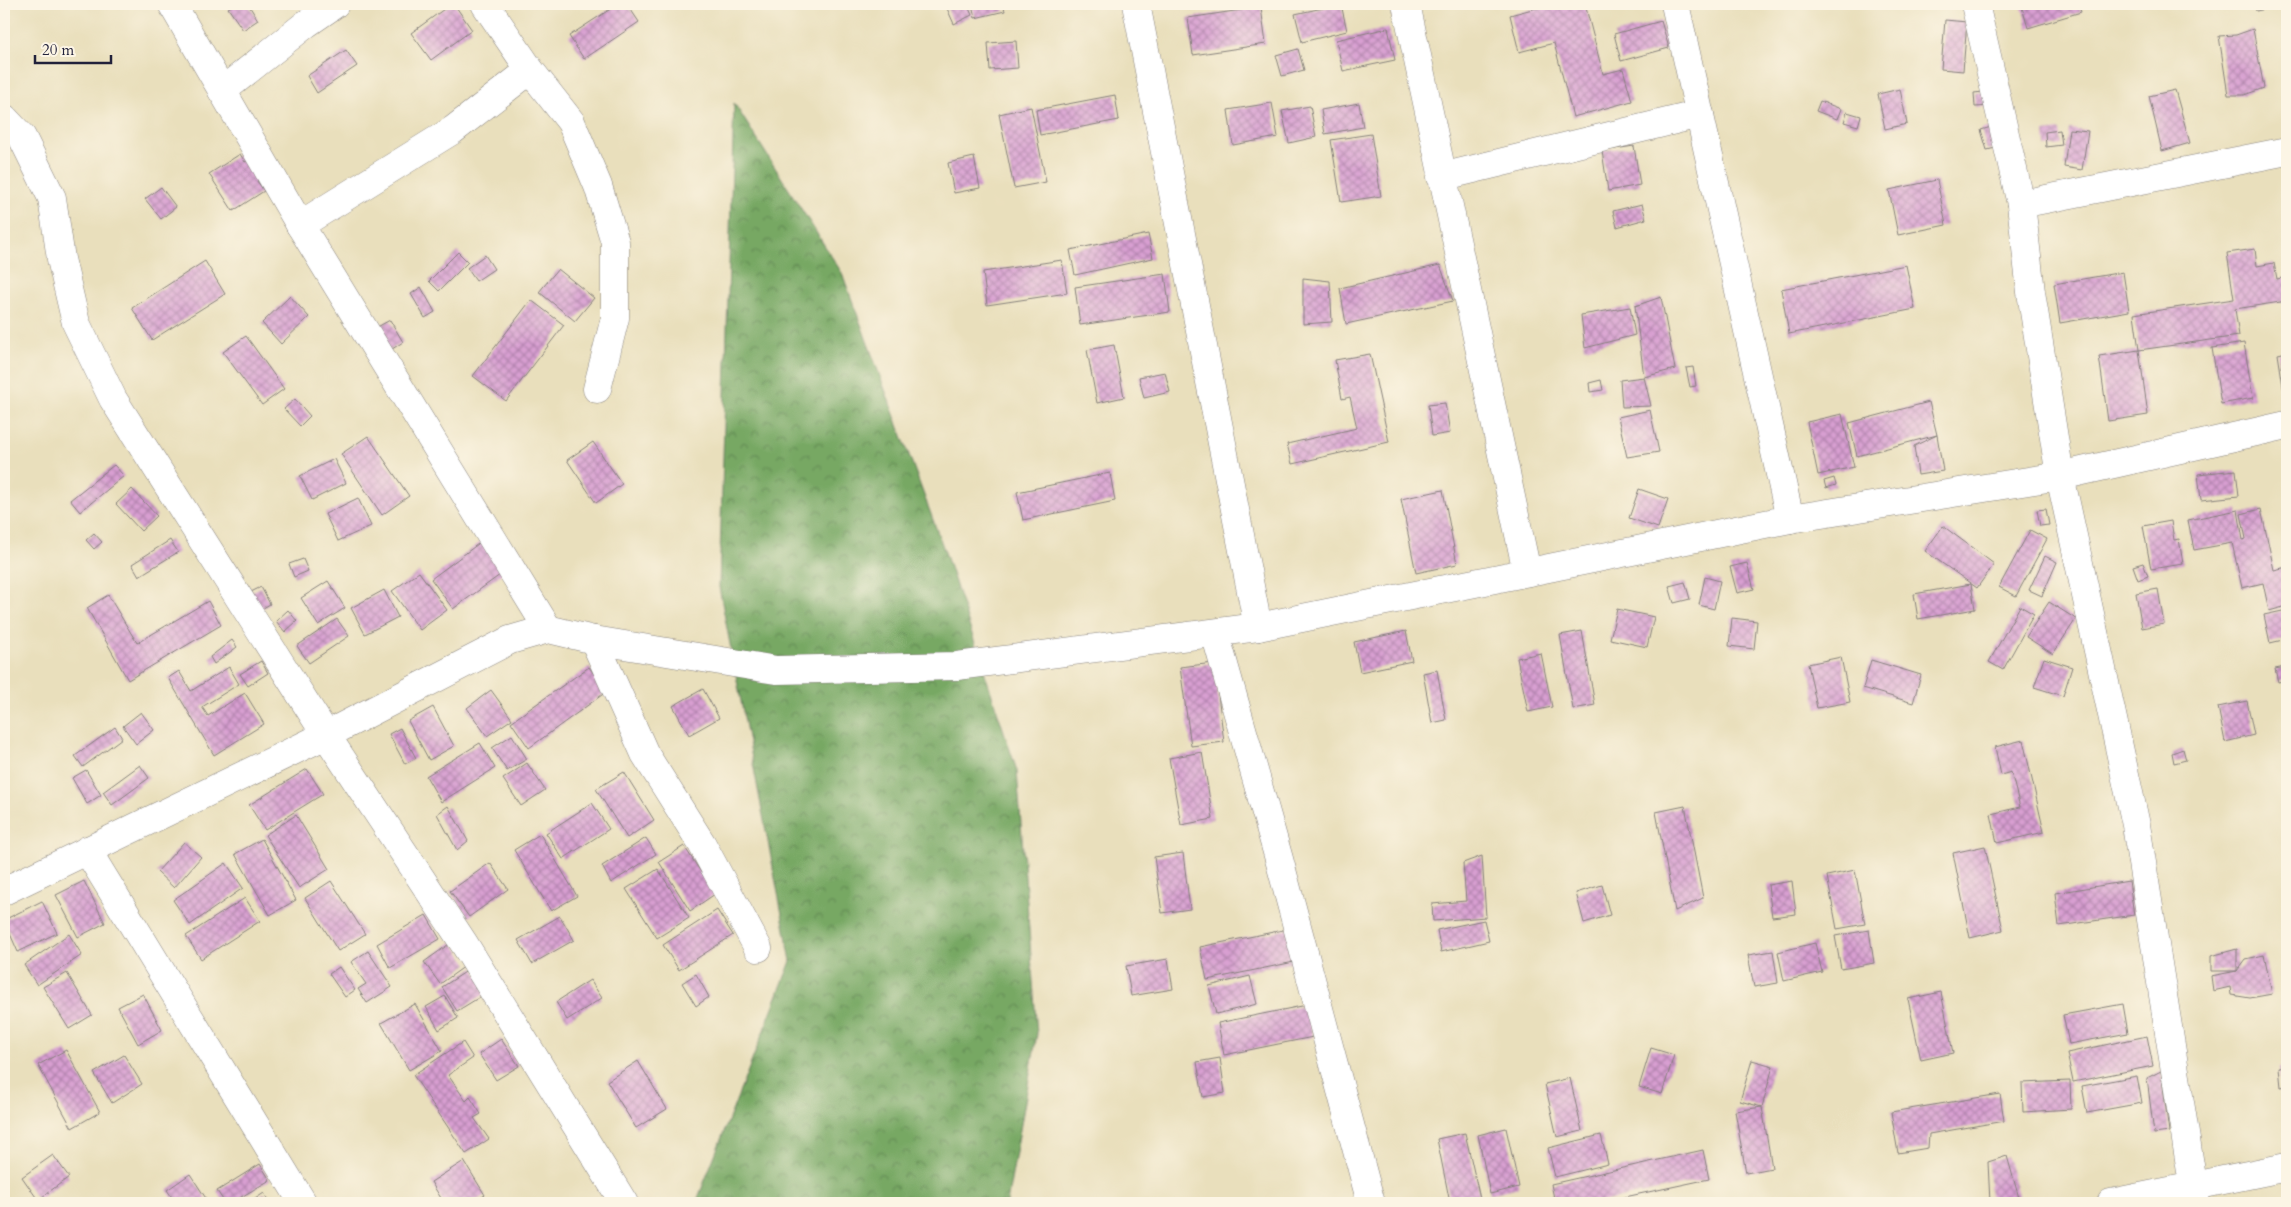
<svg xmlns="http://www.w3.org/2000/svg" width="2291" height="1207" viewBox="0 0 2291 1207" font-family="Cardo,serif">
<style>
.forest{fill:url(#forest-crowns);stroke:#4c654f}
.building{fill:url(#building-cross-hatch)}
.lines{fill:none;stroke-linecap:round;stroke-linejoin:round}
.street-casing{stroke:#86807c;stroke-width:29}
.street{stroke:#fff;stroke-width:28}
</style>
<defs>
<pattern id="forest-crowns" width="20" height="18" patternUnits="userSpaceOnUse" patternTransform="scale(1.25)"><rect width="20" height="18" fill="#77a863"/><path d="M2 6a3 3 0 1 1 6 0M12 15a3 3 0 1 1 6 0" fill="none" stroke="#618853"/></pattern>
<pattern id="building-cross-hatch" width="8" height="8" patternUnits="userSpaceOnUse" patternTransform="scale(1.25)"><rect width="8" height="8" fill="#d89fd1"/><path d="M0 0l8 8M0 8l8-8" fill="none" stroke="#af81ab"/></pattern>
</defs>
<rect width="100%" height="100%" fill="#fcf5e5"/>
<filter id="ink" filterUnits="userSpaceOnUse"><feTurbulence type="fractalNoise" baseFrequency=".02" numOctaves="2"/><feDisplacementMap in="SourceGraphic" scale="10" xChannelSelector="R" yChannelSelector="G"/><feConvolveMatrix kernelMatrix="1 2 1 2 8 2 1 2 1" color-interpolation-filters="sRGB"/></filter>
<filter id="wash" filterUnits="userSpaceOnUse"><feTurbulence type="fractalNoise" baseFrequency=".0096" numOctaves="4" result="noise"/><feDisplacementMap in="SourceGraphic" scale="20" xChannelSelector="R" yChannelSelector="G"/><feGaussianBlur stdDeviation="1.12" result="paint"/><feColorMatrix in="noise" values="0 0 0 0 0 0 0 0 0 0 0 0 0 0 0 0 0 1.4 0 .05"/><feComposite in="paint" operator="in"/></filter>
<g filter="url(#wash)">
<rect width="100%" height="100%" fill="#e9dfbc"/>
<path class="forest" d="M734 103 842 273 946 555 1017 771 1037 1034 1007 1203H696L791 961 719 587Z"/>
<g id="blocks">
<g class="building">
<path d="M235 4H248L258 20 243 30 228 8Z"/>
<path d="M451 4H454L472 30 431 60 411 33Z"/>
<path d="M618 4H627L639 22 584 59 569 36Z"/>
<path d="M945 4H967L972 15 954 24Z"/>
<path d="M972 4H1003L1005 11 975 18Z"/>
<path d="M1341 4 1347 31 1302 42 1295 14Z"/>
<path d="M1551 4H1585L1603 74 1623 69 1632 101 1573 117 1554 43 1519 52 1510 15Z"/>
<path d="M2021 4H2078L2081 12 2028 28Z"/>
<path d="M2255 4H2287V5L2256 11Z"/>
<path d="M1261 7 1266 44 1193 55 1188 18Z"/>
<path d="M1945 20 1967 22 1963 71 1941 69Z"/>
<path d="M1661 21 1669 48 1621 61 1614 34Z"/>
<path d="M1388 28 1395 60 1343 71 1336 40Z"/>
<path d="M2253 29 2264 88 2244 95H2228L2219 36 2236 35Z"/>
<path d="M1016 41 1018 68 990 70 988 43Z"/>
<path d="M1298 49 1304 70 1282 76 1276 55Z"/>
<path d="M346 50 357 66 317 93 307 76Z"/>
<path d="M1900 89 1907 124 1885 129 1878 94Z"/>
<path d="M2175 90 2190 143 2162 151 2149 96Z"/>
<path d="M1992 91 1993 106 1975 107 1974 93Z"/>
<path d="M1115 95 1119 120 1040 135 1036 110Z"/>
<path d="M1820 101 1841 109 1837 119 1816 111Z"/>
<path d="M1272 103 1278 137 1233 145 1228 110Z"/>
<path d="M1359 103 1363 127 1325 134 1321 110Z"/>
<path d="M1310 106 1316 137 1289 143 1282 111Z"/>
<path d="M1031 107 1046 182 1014 188 999 114Z"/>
<path d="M1847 112 1861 116 1858 126 1844 122Z"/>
<path d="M1998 125 2004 146 1987 150 1981 130Z"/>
<path d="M2069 129 2088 131 2082 170 2064 167Z"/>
<path d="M2060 130 2062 145 2046 147 2045 132Z"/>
<path d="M1371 134 1381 196 1341 202 1331 140Z"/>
<path d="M1634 146 1640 185 1608 191 1602 151Z"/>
<path d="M240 154 245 162 253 157 265 176 257 181 264 191 233 211 209 174Z"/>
<path d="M974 157 980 188 954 193 948 163Z"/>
<path d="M1937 180 1946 225 1898 235 1889 190Z"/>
<path d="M161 187 176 207 161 219 145 199Z"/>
<path d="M1642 204 1646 219 1617 227 1613 211Z"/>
<path d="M1148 234 1153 258 1075 275 1070 250Z"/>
<path d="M2255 249 2257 266 2274 263 2277 279 2287 277V301L2235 309 2239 336 2139 350 2134 314 2234 299 2227 253Z"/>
<path d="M458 252 468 262 439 291 429 281Z"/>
<path d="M485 255 494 269 476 281 467 268Z"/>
<path d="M1062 260 1067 293 987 305 983 272Z"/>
<path d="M205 261 225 294 152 340 132 308Z"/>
<path d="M1440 265 1453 301 1346 324 1340 288Z"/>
<path d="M1906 265 1915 309 1789 334 1781 289Z"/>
<path d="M558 269 594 298 575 321 539 292Z"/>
<path d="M2123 272 2129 311 2060 323 2054 284Z"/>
<path d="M1165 274 1170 312 1080 325 1075 287Z"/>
<path d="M1303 278 1330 281 1332 322 1303 324Z"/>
<path d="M421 287 435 312 425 318 411 294Z"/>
<path d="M290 296 309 317 281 344 262 323Z"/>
<path d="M1661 297 1675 369 1644 377 1635 306Z"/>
<path d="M531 300 564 325 506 401 473 376Z"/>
<path d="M1630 307 1635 335 1585 348 1581 315Z"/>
<path d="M390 320 403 342 386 353 372 330Z"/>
<path d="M246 336 284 389 262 405 223 352Z"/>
<path d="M2244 343 2253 398 2221 404 2212 348Z"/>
<path d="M1114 345 1124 397 1097 403 1087 350Z"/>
<path d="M2139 350 2148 415 2108 421 2099 356Z"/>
<path d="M2287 352V399H2285L2278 354Z"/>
<path d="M1370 354 1389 442 1292 464 1287 444 1357 428 1350 397 1342 399 1335 360Z"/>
<path d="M1693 367 1696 386 1690 387 1686 368Z"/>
<path d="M1165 372 1170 392 1144 398 1139 377Z"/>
<path d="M1644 377 1651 406 1622 407 1620 380Z"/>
<path d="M1601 380 1603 390 1590 392 1589 383Z"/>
<path d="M295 399 310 416 300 426 284 409Z"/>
<path d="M1929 402 1937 435 1857 456 1849 423Z"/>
<path d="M1445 403 1450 433 1432 436 1428 405Z"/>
<path d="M1650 410 1659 452 1627 457 1618 417Z"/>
<path d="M1842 414 1854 467 1818 475 1807 422Z"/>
<path d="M1937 435 1943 471 1918 475 1914 446Z"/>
<path d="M368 436 409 496 382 515 341 454Z"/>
<path d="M593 442 622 484 596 503 567 460Z"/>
<path d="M334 459 346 483 312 500 300 476Z"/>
<path d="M114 465 124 476 80 512 70 500Z"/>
<path d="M2236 470 2239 496 2201 500 2198 474Z"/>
<path d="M1110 473 1115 501 1023 520 1017 492Z"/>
<path d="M1834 478 1836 485 1826 488 1824 481Z"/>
<path d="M132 489 157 516 141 531 116 504Z"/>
<path d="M1639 489 1668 499 1658 528 1629 518Z"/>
<path d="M1443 490 1457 564 1416 573 1401 499Z"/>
<path d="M358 498 371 526 338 541 325 514Z"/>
<path d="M2046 509 2049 525 2040 526 2037 510Z"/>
<path d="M2261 509 2274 570 2287 567V606L2269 611 2263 583 2242 588 2232 543 2194 550 2188 520 2238 510 2243 540 2246 539 2241 514Z"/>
<path d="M2171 521 2174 540 2179 539 2183 564 2151 569 2143 526Z"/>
<path d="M1943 526 1994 564 1977 588 1925 551Z"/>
<path d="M2030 530 2047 539 2016 596 1999 587Z"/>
<path d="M94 533 102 542 94 549 86 540Z"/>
<path d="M170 540 178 552 139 576 132 564Z"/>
<path d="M482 541 504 572 453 609 431 579Z"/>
<path d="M2045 556 2057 562 2042 596 2029 590Z"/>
<path d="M303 559 308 571 294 577 289 564Z"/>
<path d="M1747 563 1754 589 1737 593 1730 567Z"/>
<path d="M2143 563 2148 576 2138 580 2133 566Z"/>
<path d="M419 572 447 610 420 630 392 591Z"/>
<path d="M1705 577 1720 581 1714 609 1699 605Z"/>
<path d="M328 581 345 608 318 625 301 598Z"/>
<path d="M1685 582 1690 599 1674 603 1669 586Z"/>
<path d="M1971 584 1975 609 1918 619 1914 594Z"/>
<path d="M261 587 270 604 258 611 249 593Z"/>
<path d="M2158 589 2164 624 2142 628 2136 593Z"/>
<path d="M384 590 398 617 365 634 351 608Z"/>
<path d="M108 595 137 643 208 601 221 625 128 680 87 608Z"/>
<path d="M2049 602 2076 619 2053 654 2026 637Z"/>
<path d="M2020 606 2034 614 2003 670 1989 662Z"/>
<path d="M1617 609 1654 617 1647 647 1610 639Z"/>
<path d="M288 610 297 621 285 632 276 621Z"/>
<path d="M2287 610V639L2270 643 2264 615Z"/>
<path d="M1732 618 1757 621 1754 649 1729 646Z"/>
<path d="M337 619 349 636 309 663 297 646Z"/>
<path d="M1406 631 1412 661 1360 672 1354 642Z"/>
<path d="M1582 631 1595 705 1573 709 1560 635Z"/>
<path d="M232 640 237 647 214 664 210 657Z"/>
<path d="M1541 653 1552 707 1528 712 1517 658Z"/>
<path d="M1841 657 1850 702 1817 708 1808 664Z"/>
<path d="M2044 658 2072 667 2063 696 2034 687Z"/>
<path d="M1871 660 1921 675 1913 703 1863 688Z"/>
<path d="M261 661 268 673 248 686 240 674Z"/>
<path d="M1214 663 1224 742 1191 746 1180 667Z"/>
<path d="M229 667 239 684 202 707 208 716 245 693 264 724 214 755 168 678 179 671 191 691Z"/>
<path d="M589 667 606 692 529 748 511 722Z"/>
<path d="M2285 667 2287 680 2278 682 2275 669Z"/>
<path d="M1437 670 1446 720 1432 723 1423 673Z"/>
<path d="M703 689 719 718 689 735 673 706Z"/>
<path d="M491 690 512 719 487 736 467 708Z"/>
<path d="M2247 701 2254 735 2225 742 2218 707Z"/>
<path d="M433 707 454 746 429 760 408 721Z"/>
<path d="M141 712 154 730 136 744 123 726Z"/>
<path d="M115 727 122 738 83 767 75 756Z"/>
<path d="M400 728 416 758 405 764 389 734Z"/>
<path d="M512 735 527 759 507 771 492 748Z"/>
<path d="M2023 740 2044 832 1997 843 1991 814 2020 807 2011 772 2001 775 1995 747Z"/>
<path d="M480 743 495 768 441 802 426 776Z"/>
<path d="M2183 749 2186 760 2174 763 2172 753Z"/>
<path d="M1202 752 1213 819 1181 825 1169 758Z"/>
<path d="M527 763 545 790 521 806 503 779Z"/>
<path d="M140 765 149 778 112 805 103 792Z"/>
<path d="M307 769 323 794 265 830 249 805Z"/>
<path d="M86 770 101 795 87 804 72 778Z"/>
<path d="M624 772 654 820 627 838 596 789Z"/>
<path d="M592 803 609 829 563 859 546 833Z"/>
<path d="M448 806 468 841 457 850 437 814Z"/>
<path d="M1685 806 1703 898 1675 911 1656 812Z"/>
<path d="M296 815 329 869 299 888 265 835Z"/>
<path d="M540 834 577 896 551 911 514 850Z"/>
<path d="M646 838 656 854 611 883 602 866Z"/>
<path d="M262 839 296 900 270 915 235 854Z"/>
<path d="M184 842 201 857 174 888 157 872Z"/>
<path d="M684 846 715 894 690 911 659 862Z"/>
<path d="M1985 846 2003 930 1970 938 1953 853Z"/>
<path d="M1183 853 1190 909 1162 913 1154 857Z"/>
<path d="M1482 856 1486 917 1433 921 1432 904 1466 901 1463 863Z"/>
<path d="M226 863 243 888 190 925 173 900Z"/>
<path d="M490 863 508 889 469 917 450 891Z"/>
<path d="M658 869 689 918 657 938 626 889Z"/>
<path d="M1855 870 1865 924 1837 929 1827 876Z"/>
<path d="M84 881 105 923 78 937 56 895Z"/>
<path d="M331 881 365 934 338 951 305 898Z"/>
<path d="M1792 881 1796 914 1772 917 1768 885Z"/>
<path d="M2129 881 2134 915 2059 926 2055 893Z"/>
<path d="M1602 885 1610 915 1584 923 1576 893Z"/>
<path d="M245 898 260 921 201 959 186 936Z"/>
<path d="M42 901 57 933 18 952 4 920Z"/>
<path d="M717 910 733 935 679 970 663 945Z"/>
<path d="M426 915 440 939 390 968 377 944Z"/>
<path d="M560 916 574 940 532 964 518 940Z"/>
<path d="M1484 920 1489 941 1441 952 1437 930Z"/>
<path d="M1288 929 1294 962 1207 980 1200 947Z"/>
<path d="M1869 930 1874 963 1841 969 1835 936Z"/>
<path d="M69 934 82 955 37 985 24 965Z"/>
<path d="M452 942 468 964 440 984 424 962Z"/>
<path d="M1815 943 1822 972 1784 981 1778 952Z"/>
<path d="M2237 949V971H2211V956Z"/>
<path d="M368 951 392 987 367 1003 358 989 366 984 351 962Z"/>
<path d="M1773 951 1778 983 1754 987 1748 955Z"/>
<path d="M2264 955 2272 994 2250 998 2231 995 2230 987 2213 991 2211 976 2237 971 2246 959Z"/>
<path d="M1168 959 1173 989 1131 996 1126 966Z"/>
<path d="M339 967 355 990 345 997 329 974Z"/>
<path d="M473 967 488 992 457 1011 442 987Z"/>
<path d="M67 973 92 1015 69 1029 43 987Z"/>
<path d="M696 974 709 997 696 1006 682 983Z"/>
<path d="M1250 976 1257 1004 1216 1014 1209 986Z"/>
<path d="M590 980 602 998 567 1020 556 1002Z"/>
<path d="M1941 992 1953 1053 1921 1060 1908 999Z"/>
<path d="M143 994 162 1030 138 1044 118 1007Z"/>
<path d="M445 996 458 1018 439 1030 426 1007Z"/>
<path d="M415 1004 442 1051 409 1070 381 1023Z"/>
<path d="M2123 1004 2128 1033 2069 1044 2063 1015Z"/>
<path d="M1307 1005 1313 1037 1224 1055 1218 1023Z"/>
<path d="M2147 1036 2153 1066 2073 1082 2067 1053Z"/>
<path d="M501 1039 519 1066 496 1080 479 1054Z"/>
<path d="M463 1042 473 1058 448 1075 466 1101 470 1097 481 1114 474 1118 489 1139 466 1154 413 1075Z"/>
<path d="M1651 1048 1674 1055 1662 1094 1639 1087Z"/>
<path d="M66 1050 100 1112 72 1128 38 1065Z"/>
<path d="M124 1055 142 1084 112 1103 94 1073Z"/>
<path d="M1220 1058 1225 1093 1203 1097 1197 1062Z"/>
<path d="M1752 1060 1773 1066 1762 1107 1740 1101Z"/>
<path d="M638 1061 667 1109 636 1128 607 1081Z"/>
<path d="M2287 1066V1086L2281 1087 2279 1067Z"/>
<path d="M2161 1071 2169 1132 2154 1134 2147 1078Z"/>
<path d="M2137 1076 2142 1103 2087 1113 2082 1086Z"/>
<path d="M1570 1078 1582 1131 1557 1137 1545 1084Z"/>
<path d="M2070 1081 2071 1109 2023 1112 2022 1083Z"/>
<path d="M2000 1094 2004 1121 1929 1134 1928 1148 1898 1153 1891 1112Z"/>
<path d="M1762 1107 1772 1168 1746 1173 1735 1111Z"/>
<path d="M1506 1128 1519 1187 1490 1194 1478 1135Z"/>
<path d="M1465 1133 1481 1203H1450L1437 1139Z"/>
<path d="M1601 1135 1608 1164 1555 1177 1548 1148Z"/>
<path d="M1703 1150 1709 1179 1597 1203H1555L1551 1184Z"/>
<path d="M53 1155 69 1177 38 1200 22 1177Z"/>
<path d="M2007 1156 2019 1198 2000 1203H1990L1988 1162Z"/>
<path d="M464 1161 485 1195 473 1203H444L431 1182Z"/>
<path d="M260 1164 270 1180 231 1203H225L217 1191Z"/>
<path d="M190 1174 209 1203H176L167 1190Z"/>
<path d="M264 1193 270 1203H249Z"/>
</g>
</g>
</g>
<g filter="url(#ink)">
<use href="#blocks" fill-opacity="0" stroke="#86807c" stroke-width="1"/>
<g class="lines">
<g class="street-casing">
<g id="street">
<path d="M172 4 300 225 548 629"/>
<path d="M485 4 530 70 571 122 598 186 615 242V318L597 389"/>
<path d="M1136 4 1258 627"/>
<path d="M1406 4 1527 572"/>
<path d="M1675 4 1790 519"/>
<path d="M1975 4 2021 204 2031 292 2060 476 2136 825 2196 1203"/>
<path d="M222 91 306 24 335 4"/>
<path d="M4 118 22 137 52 198 61 259 76 323 113 399 326 735 465 945 624 1203"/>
<path d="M1441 177 1700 114"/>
<path d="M2021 204 2287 151"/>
<path d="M300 225 453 130 530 70"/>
<path d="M1215 633 1279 859 1371 1203"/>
<path d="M594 640 645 754 702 844 758 948"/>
<path d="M87 850 303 1203"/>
<path d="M4 891 326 735 510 640 548 629 594 640 776 670 957 666 1258 627 1790 519 2060 476 2287 425"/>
<path d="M2111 1203 2287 1167"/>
</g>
</g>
<use href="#street" class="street"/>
</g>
</g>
<rect width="2291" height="1207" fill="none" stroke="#fcf5e5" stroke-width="20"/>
<path d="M35 55v8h76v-8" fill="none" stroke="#22223b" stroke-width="2.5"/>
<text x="42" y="55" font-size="15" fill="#22223b" stroke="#fcf5e5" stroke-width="4" paint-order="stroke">20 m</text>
</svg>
